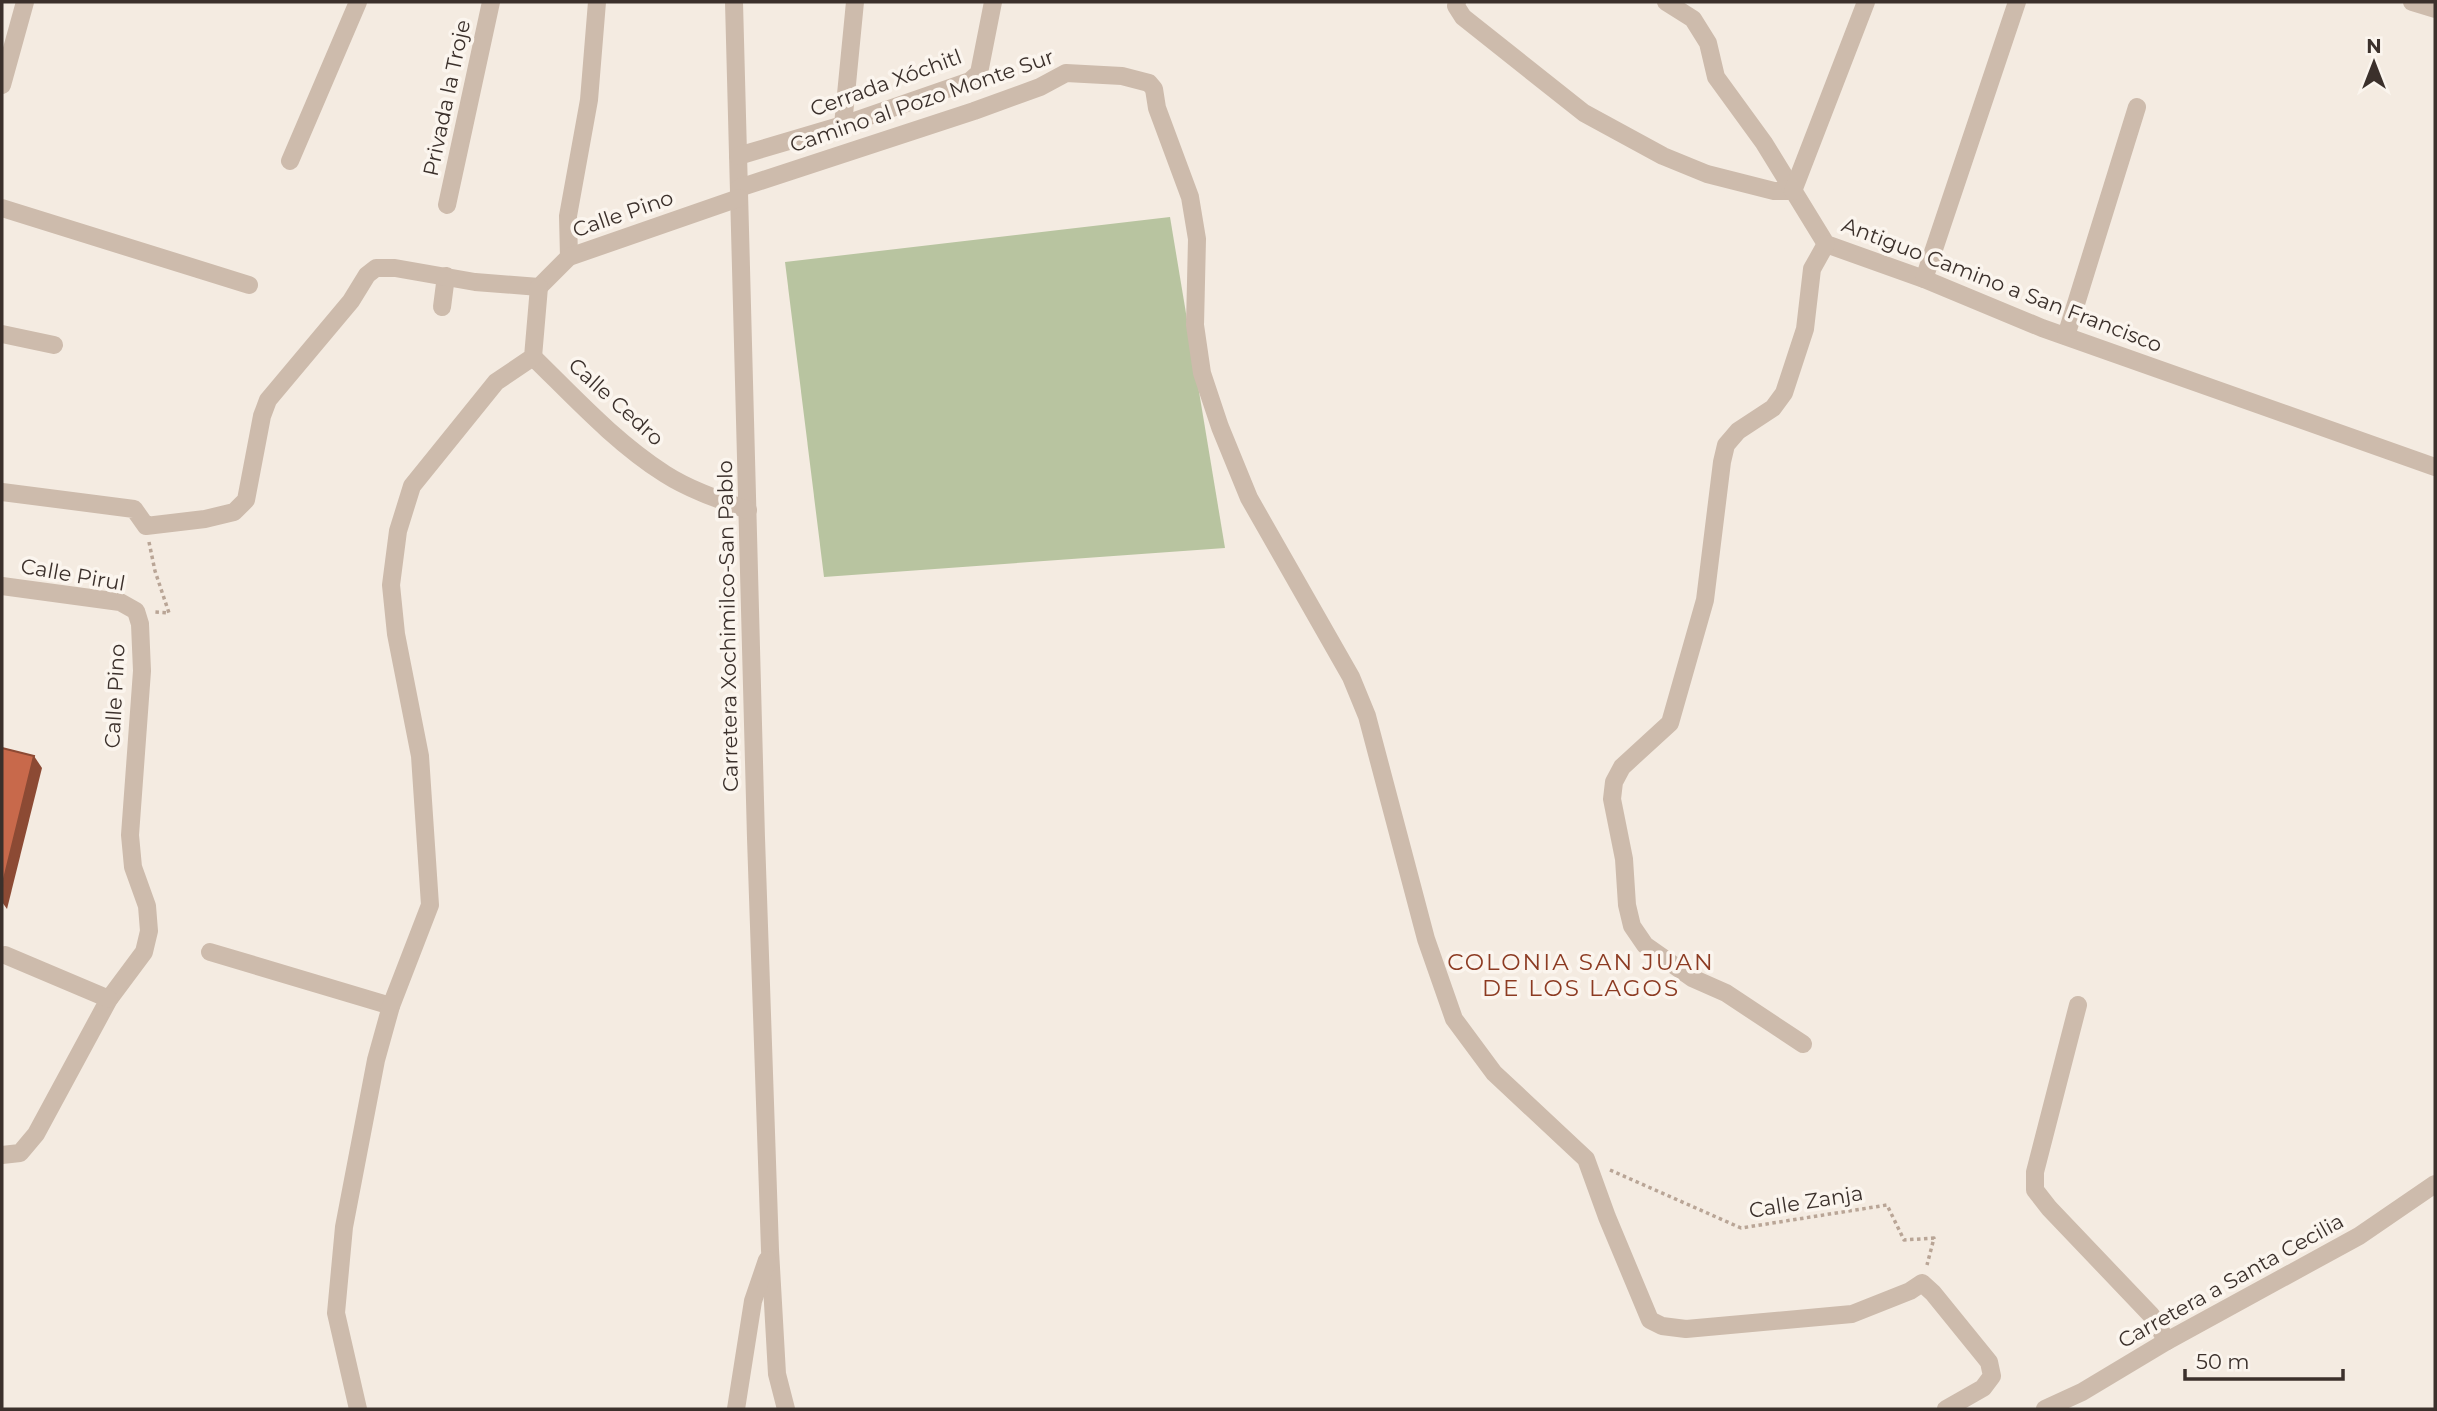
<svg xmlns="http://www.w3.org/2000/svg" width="2437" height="1411" viewBox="0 0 2437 1411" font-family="Montserrat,sans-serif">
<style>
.green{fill:#b8c4a0}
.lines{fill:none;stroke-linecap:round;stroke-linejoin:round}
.path{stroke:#b9a596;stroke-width:3.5;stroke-dasharray:3.5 3.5;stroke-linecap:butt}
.minor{stroke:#cdbbac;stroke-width:18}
.shaded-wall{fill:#8c4a34}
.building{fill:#c8694b;stroke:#8c4a34;stroke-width:2}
.labels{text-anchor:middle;stroke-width:7;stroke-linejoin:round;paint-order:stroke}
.street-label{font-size:21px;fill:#3b302b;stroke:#fbf5ee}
.neighbourhood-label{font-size:23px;letter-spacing:2px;fill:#8c3b22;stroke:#fbf5ee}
</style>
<rect width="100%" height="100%" fill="#f4ebe1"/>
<path class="green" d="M1170 217 1225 548 824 577 785 262Z"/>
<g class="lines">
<g class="path">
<path d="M149 542 155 571 169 613 155 612"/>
<path d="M1610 1170 1741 1228 1887 1205 1904 1240 1934 1238 1927 1265"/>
</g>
<g class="minor">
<path d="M734 2 756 838 770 1250 777 1374 786 1409"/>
<path d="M1457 2 1456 6 1463 17 1584 113 1663 156 1707 174 1774 191H1793"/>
<path d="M1666 2 1693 19 1708 43 1716 77 1764 143 1826 244 1924 279 2042 328 2435 467"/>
<path d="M2412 2 2435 9"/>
<path d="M2 85 25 2"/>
<path d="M843 125 855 2"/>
<path d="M738 156 843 125 970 81 979 73 993 2"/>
<path d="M290 161 358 2"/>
<path d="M739 188 974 111 1040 87 1066 73 1122 76 1149 83 1154 89 1157 108 1190 197 1197 239 1195 325 1202 373 1220 427 1249 498 1351 677 1367 716 1426 939 1454 1019 1494 1073 1586 1159 1607 1217 1650 1320 1662 1326 1686 1329 1852 1314 1910 1291 1922 1283 1933 1293 1989 1362 1992 1376 1983 1388 1946 1409"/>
<path d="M1793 191 1866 2"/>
<path d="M447 205 491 2"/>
<path d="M2 208 249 285"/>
<path d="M569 257 568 216 589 100 597 2"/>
<path d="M1924 279 2017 2"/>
<path d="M442 307 446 276"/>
<path d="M2 334 54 345"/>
<path d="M2066 336 2137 107"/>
<path d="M533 357C575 398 615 442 665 474 690 490 720 500 748 510"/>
<path d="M2 492 134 509 146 526 205 519 234 512 246 500 262 416 268 400 351 301 367 275 376 268H395L475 282 539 287 569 257 739 198"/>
<path d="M2 586 120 602 136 611 140 624 142 671 130 835 133 867 147 906 149 931 144 952 109 999 36 1134 20 1153 2 1155"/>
<path d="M210 952 391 1006"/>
<path d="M5 955 109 999"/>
<path d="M2078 1005 2035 1172V1190L2049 1208 2151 1315 2167 1341"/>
<path d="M1803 1044 1726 993 1692 978 1645 945 1632 926 1627 905 1624 859 1612 799 1614 782 1622 767 1670 723 1705 600 1722 462 1726 445 1738 431 1773 408 1784 393 1805 329 1812 269 1826 244"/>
<path d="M358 1409 336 1313 344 1227 376 1060 391 1006 430 905 420 756 396 634 391 585 398 531 412 486 496 382 533 357 539 287"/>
<path d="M736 1409 753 1301 767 1260"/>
<path d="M2045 1409 2082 1392 2167 1341 2359 1236 2435 1184"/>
</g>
</g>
<path class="shaded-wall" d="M34 756 42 768 7 909 2 902V887Z"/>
<path class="building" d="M2 748 34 756 2 887Z"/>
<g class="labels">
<g class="street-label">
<text transform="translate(886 83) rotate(-20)" y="7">Cerrada Xóchitl</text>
<text transform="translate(447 98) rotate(-78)" y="7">Privada la Troje</text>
<text transform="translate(922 101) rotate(-19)" y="7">Camino al Pozo Monte Sur</text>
<text transform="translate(623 214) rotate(-19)" y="7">Calle Pino</text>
<text transform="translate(2002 285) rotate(21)" y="7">Antiguo Camino a San Francisco</text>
<text transform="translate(616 402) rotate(42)" y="7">Calle Cedro</text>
<text transform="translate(73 575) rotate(10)" y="7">Calle Pirul</text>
<text transform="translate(728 626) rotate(-91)" y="7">Carretera Xochimilco-San Pablo</text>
<text transform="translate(115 696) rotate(-87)" y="7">Calle Pino</text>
<text transform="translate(1806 1202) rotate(-9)" y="7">Calle Zanja</text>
<text transform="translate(2231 1281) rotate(-29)" y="7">Carretera a Santa Cecilia</text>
</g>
<g class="neighbourhood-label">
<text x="1581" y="970">COLONIA SAN JUAN<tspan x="1581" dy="26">DE LOS LAGOS</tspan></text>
</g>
</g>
<rect width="2437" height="1411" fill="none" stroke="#3b302b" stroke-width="7"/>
<g transform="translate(2374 63)" stroke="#fbf5ee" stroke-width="5" paint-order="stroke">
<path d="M0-5L12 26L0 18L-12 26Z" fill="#3b302b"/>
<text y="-10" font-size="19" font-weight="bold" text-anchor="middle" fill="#3b302b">N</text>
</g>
<path d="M2185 1369v10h158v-10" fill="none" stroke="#3b302b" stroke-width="3.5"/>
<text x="2196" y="1369" font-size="21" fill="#3b302b" stroke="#fbf5ee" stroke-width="5" paint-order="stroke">50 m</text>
</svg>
